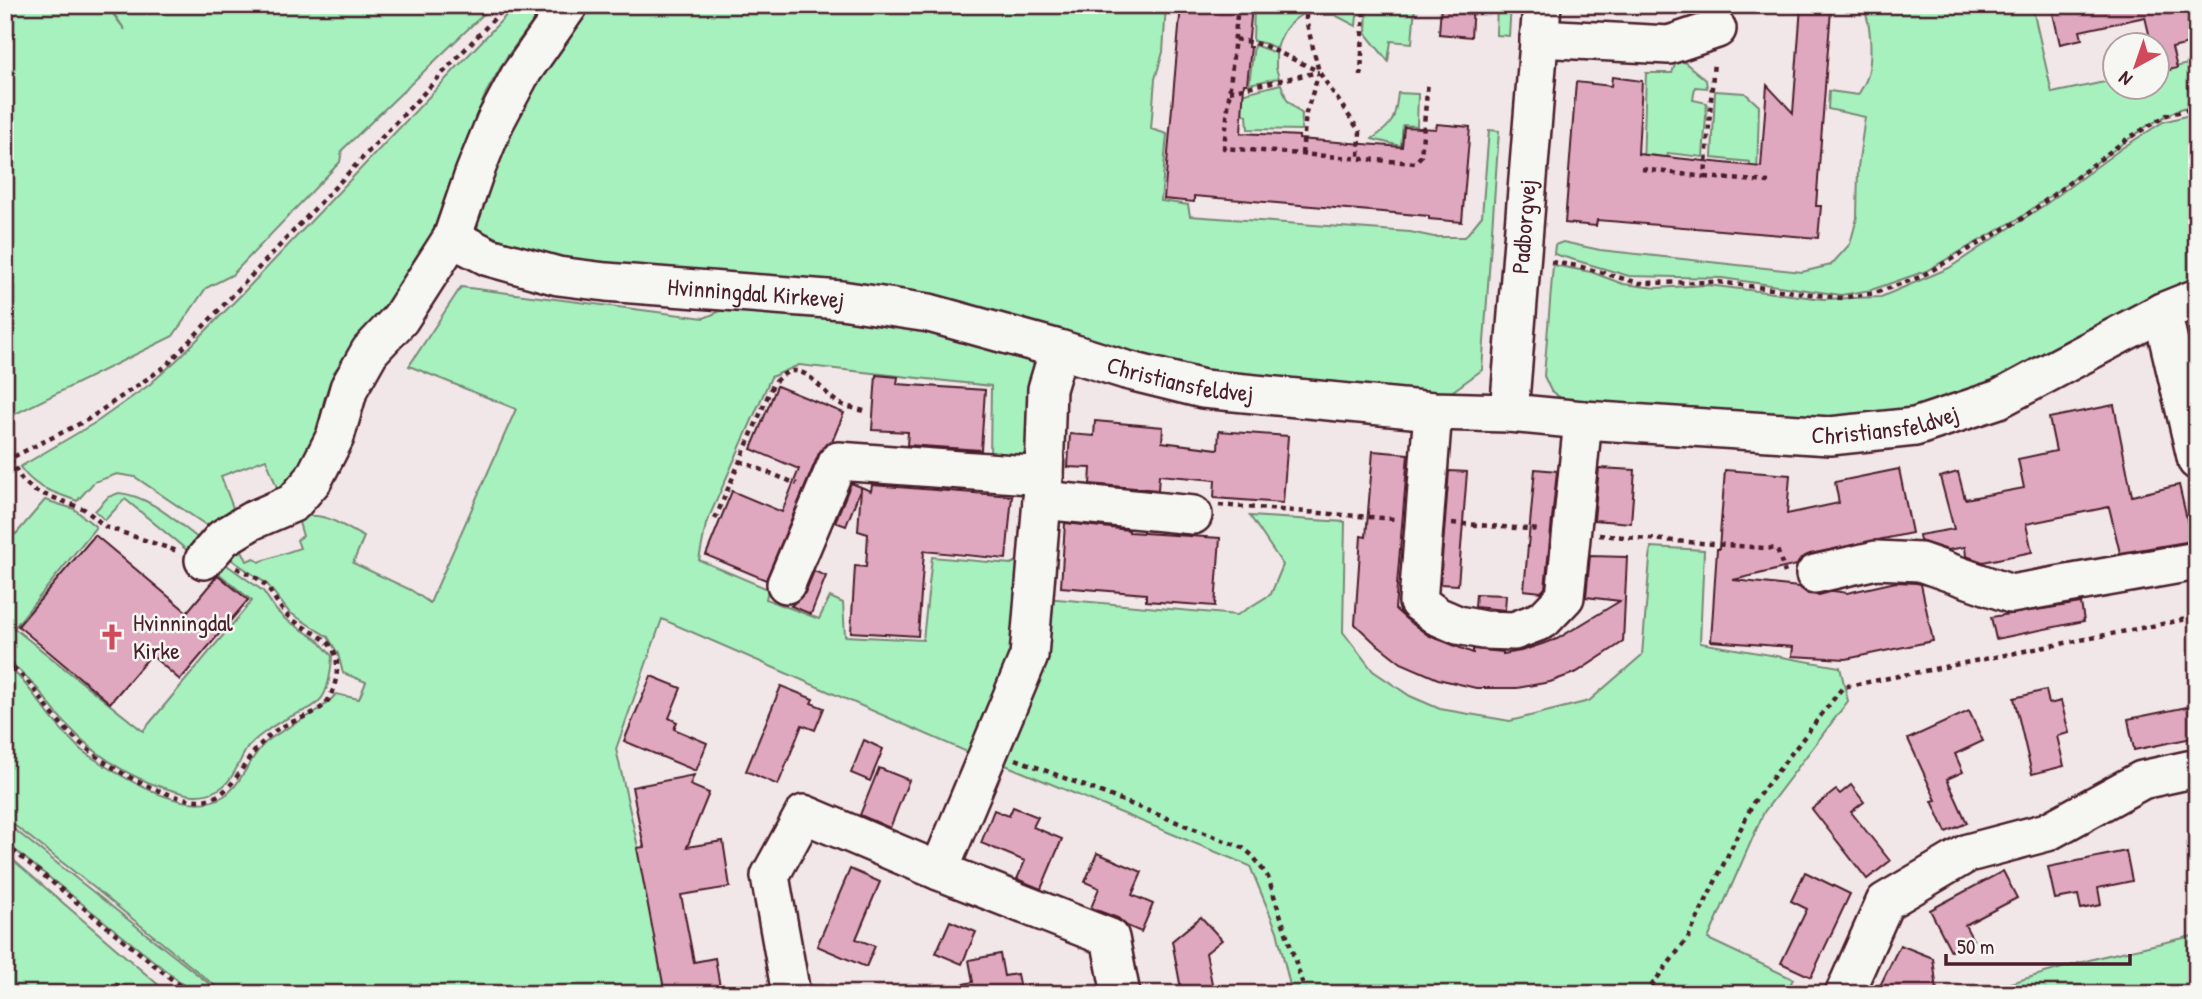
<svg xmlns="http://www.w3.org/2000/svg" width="2202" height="999" viewBox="0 0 2202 999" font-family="'Patrick Hand',sans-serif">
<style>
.green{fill:#a7f1bf;stroke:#788875;stroke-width:2}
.building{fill:#dfa8bf;stroke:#4a1f2b;stroke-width:2}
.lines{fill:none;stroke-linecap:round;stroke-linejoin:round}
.minor-casing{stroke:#4a1f2b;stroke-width:42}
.path{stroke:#4a1f2b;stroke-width:4.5;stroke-dasharray:5 5;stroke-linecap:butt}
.minor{stroke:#f6f6f2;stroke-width:37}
.labels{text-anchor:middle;stroke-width:5;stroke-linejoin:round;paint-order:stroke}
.street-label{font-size:24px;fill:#4a1f2b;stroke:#f6f6f2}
.poi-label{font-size:24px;fill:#4a1f2b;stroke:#f6f6f2;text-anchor:start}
</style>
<rect width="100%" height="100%" fill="#f1e6e8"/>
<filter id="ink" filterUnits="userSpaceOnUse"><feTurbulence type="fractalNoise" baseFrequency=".0143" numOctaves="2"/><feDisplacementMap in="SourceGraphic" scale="14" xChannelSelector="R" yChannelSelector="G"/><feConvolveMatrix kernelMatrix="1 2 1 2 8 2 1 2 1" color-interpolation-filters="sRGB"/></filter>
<g filter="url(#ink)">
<g class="green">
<path d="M5 5H106L125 30 108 5H493L342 150 340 162 232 275 206 288 173 336 5 419Z"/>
<path d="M516 5H545L506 58 486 93 462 151 433 231 409 280 334 372 324 400 315 440 304 465 278 490 266 459 221 476 233 508 209 527 135 477 117 474 94 482 77 501C53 491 36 490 20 467L98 421 149 385 179 358 241 295Z"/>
<path d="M584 5H1166L1163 52 1155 79 1151 129 1167 134 1161 201 1188 205 1190 216 1410 232 1434 237H1465L1482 216 1489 130 1499 131 1482 370 1446 396 1214 376 561 264 483 236 474 222 509 121Z"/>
<path d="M1254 5H1302L1301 15C1287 24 1281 33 1277 49L1267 44 1253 41Z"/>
<path d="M1325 5H1358L1356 26 1335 15H1324Z"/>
<path d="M1367 5H1415L1412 43 1391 41 1388 61 1366 34Z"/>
<path d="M1497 5H1511L1509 36 1496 35Z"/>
<path d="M1861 5H2032L2052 93 2114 80V88H2156L2157 71 2197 62V104L2177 110 2147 126 2021 217 1926 271 1871 290 1841 295 1722 278 1629 276 1554 254 1555 245 1563 242 1600 250 1802 272 1831 265 1850 244 1857 218 1858 167 1865 117 1828 109 1829 91 1858 95C1862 88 1867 81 1868 74 1872 57 1872 18 1861 5Z"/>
<path d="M1254 45 1276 53V68L1279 78 1249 84Z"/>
<path d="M1679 53 1683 61 1706 80 1707 88 1695 87 1693 100 1707 103 1703 157 1668 153 1665 168 1643 166 1646 73H1672Z"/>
<path d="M1281 84 1287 100 1302 114 1301 130 1248 129 1247 115 1235 111 1237 95Z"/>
<path d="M1715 91 1745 93 1759 106 1757 176 1750 174V162L1712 158Z"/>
<path d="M1398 93 1418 94 1417 126 1403 125 1401 146 1372 139C1394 124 1395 119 1398 93Z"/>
<path d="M2197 113V284L2012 383 1886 422 1567 402 1551 391 1544 376 1553 265 1591 272 1623 284 1656 288 1707 285 1823 299 1881 297 1949 268 2046 204 2122 148 2163 122Z"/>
<path d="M461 287 704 318 723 310 781 309 907 328 1030 355 1039 370 1028 456 1019 467 990 459 991 386 799 365 771 377 706 524 699 560 768 589 766 599 819 619 830 597 843 603 845 636 923 640 932 557 1011 564 1024 558 1018 638 974 755 662 619 616 749 671 994H225L81 877 5 818V664C21 676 32 693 44 708 54 722 67 736 79 748 86 755 97 760 105 766 135 784 190 817 224 796 243 783 249 757 266 742 289 723 317 717 336 694L359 699 366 682 343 673 338 654 328 637 289 612 267 584 229 558 241 548 247 561 254 558 259 562 300 548 297 540 303 536 298 519C320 508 344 527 364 537L353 563 411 590 430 603 516 409 409 366Z"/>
<path d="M119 493C150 496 175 521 198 538L188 551 125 499 105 520 95 511 108 497Z"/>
<path d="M45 500 74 509 96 527 14 628 143 731 252 601 217 572 224 563 263 591 276 610 285 619 318 640 332 656C328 723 304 700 265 732 258 737 250 743 246 750 238 763 233 781 219 789 201 799 187 795 168 789 129 778 94 754 66 724 55 713 46 699 36 687 27 676 16 667 5 658V525L16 534Z"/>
<path d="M1250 516 1345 522 1343 632 1373 671 1410 696 1440 709 1510 721 1589 701 1642 655 1651 547 1704 550 1700 643 1840 667 1848 701 1764 812 1708 939 1793 979 1786 994H1292L1277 931 1250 866 998 762 1045 668 1046 598 1237 615 1271 594 1283 565Z"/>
<path d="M5 822 222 994H195L5 842Z"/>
<path d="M5 853 169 994H5Z"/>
<path d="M2197 935V994H2003L2007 984 2100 957Z"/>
</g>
<g class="building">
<path d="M1181 5 1252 7 1248 47H1251L1247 84H1244L1241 133 1299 136V139L1402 147 1404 127 1436 129 1437 124 1470 127 1462 222 1429 219V216L1194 196V202L1164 199Z"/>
<path d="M1441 5H1473L1471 37 1439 34Z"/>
<path d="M2051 5H2192L2197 24V42L2172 48 2177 68 2157 73V46H2152L2145 17 2080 31 2082 39 2060 44Z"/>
<path d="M1801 6 1831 9 1816 206H1821L1818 238 1597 220 1596 226 1565 223 1576 82 1611 86 1612 77 1642 81 1638 154 1761 167 1767 85 1793 113Z"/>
<path d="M876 375 898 377 897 384 985 390 981 450 907 445 908 432 872 430Z"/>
<path d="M777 386 844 413 832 442 826 444 819 453 766 580 706 555 732 491 782 512 799 469 751 449Z"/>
<path d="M2114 405 2132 496 2179 485 2192 541 2120 553 2109 507 2026 524 2032 552 1983 562 1966 556 1965 547 1948 550 1920 541 1919 535 1954 529 1940 477 1958 472 1965 499 2024 488 2018 459 2056 451 2049 418Z"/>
<path d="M1095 421 1163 427 1162 442 1218 449 1219 431 1288 436 1283 503 1214 498 1215 480 1159 475 1158 490 1090 484 1091 468 1068 467 1070 434 1094 436Z"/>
<path d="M1373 451 1408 454 1395 609 1406 619 1428 635 1473 653V649L1503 652V654L1521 651 1557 639 1620 601 1586 597 1590 556 1627 557 1623 642 1577 672 1550 682 1517 688H1476L1438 679 1401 663 1373 641 1355 624 1361 536 1366 537Z"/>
<path d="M1599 468 1635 470 1631 523 1594 520Z"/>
<path d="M1535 469 1557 471 1545 588 1541 592 1524 590Z"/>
<path d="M1899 469 1912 533 1810 554 1801 558 1797 565 1733 580 1799 587 1808 594 1819 595 1834 591 1847 593 1896 582 1916 583 1921 584 1933 641 1846 659 1792 656 1793 647 1711 641 1717 549H1719L1725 470 1790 475 1787 514 1839 503 1835 482Z"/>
<path d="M1449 471 1467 472 1458 585 1440 584Z"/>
<path d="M851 483 871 491 872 485 1012 496 1006 559 924 551 918 636 851 632 855 566 866 567 868 534 858 531 861 488 846 526 835 522Z"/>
<path d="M1065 523 1129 530V532L1220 538 1215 606 1146 601V594L1061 587Z"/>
<path d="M95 535 187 612 218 575 248 600 180 680 151 655 110 703 18 626Z"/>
<path d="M814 571 826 576 811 614 791 606 805 593Z"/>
<path d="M1476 594 1506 595 1505 610 1475 607Z"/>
<path d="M2081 603 2084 621 1996 639 1991 617Z"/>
<path d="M651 676 681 688 669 718 677 722 674 729 707 743 696 771 624 741Z"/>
<path d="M781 686 813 699 811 703 824 708 815 730 802 725 778 785 746 771Z"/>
<path d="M2046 690 2049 704 2061 701 2069 733 2057 736 2064 766 2032 774 2014 698Z"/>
<path d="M2197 705V737L2134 750 2128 719Z"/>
<path d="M1969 711 1983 741 1955 754 1963 772 1947 779 1967 823 1946 832 1932 801 1936 800 1908 739Z"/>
<path d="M864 740 883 749 870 781 851 773Z"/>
<path d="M879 768 909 780 890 828 860 815Z"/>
<path d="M694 775 690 785 709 793 687 847 723 841 730 887 681 895 694 962 715 958 720 987 683 994H665L637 848 644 847 632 787Z"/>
<path d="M1851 785 1864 802 1851 812 1890 861 1867 879 1812 809 1836 790 1840 794Z"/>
<path d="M1013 807 1038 817 1033 827 1062 839 1041 889 1017 879 1025 861 981 843 994 810 1009 816Z"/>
<path d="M2126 851 2132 881 2098 888 2101 905 2081 909 2078 895 2055 899 2048 867Z"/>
<path d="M1097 853 1142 872 1132 895 1153 904 1141 932 1127 926 1118 918 1091 908 1099 888 1085 882Z"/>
<path d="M850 869 880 882 856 939 875 946 866 967 817 946Z"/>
<path d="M2003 871 2017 898 1965 925 1973 940 1951 951 1930 910Z"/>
<path d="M1805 872 1850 894 1811 977 1781 963 1807 909 1791 901Z"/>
<path d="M1201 917 1222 940 1206 953 1214 994H1182L1172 941Z"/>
<path d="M950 921 976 932 962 964 936 953Z"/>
<path d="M1900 945 1933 958 1937 991 1876 994Z"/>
<path d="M1000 954 1004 976 1017 974 1021 994H964L963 984 973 982 969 960Z"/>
</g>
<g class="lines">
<g class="minor-casing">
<g id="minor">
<path d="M1539 38 1669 45 1717 29"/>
<path id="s1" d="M452 238 489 257 558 276 606 282 841 300 929 313 1059 349"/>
<path d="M2162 312 2197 461"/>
<path d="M1433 411 1418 602 1437 616 1458 625 1483 630 1514 631 1543 620 1565 597 1583 420"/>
<path id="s2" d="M1509 413 1542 5"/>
<path d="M1042 500 1193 515"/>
<path d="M204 560 223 538 251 521 293 503 313 480 335 437 349 388 370 351 400 319 452 238 474 174 495 122 520 75 569 5"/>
<path d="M1815 574 1876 560 1920 562 2011 594 2197 561"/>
<path d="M786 584 838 461 1044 476"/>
<path id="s3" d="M939 871 1029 656 1044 476 1047 389 1059 349 1126 370 1203 389 1433 411 1509 413 1583 420 1830 436 1915 427 1999 399 2162 312 2197 298"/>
<path d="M791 994 770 876 804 814 939 871 1110 938 1121 994"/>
<path d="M1844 994 1885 902 1968 853 2047 832 2142 780 2197 768"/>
</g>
</g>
<g class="path">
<path d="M1238 5 1224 148 1415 163 1421 156 1428 81"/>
<path d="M1306 5V20L1319 72 1360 132 1359 158"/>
<path d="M1235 39 1263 45 1318 71"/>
<path d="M1361 76 1364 5"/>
<path d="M1229 91 1319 72"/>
<path d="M1302 154 1306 113 1319 73"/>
<path d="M1642 169 1705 177 1714 61"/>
<path d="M1705 177 1769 182"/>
<path d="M1551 262 1578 266 1639 283 1718 282 1841 298 1875 293 1920 277 2020 220 2127 139 2167 115 2197 107"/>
<path d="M10 459 22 480 35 491 84 509 106 527 177 551"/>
<path d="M5 461 87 420 166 366 507 5"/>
<path d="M740 461 797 484"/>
<path d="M1219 505 1395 519"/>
<path d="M715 519 773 384C800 352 816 387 837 402 844 407 855 408 864 411"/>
<path d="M1452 523 1541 530"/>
<path d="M1599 535 1777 549 1785 573"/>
<path d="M5 662C30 678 37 696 55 717 84 752 125 779 168 794 236 817 230 769 271 734 285 722 310 717 322 707 330 701 334 688 336 679 343 636 313 637 289 617 278 607 273 593 263 583 256 576 244 572 235 567"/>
<path d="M1016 759 1243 848 1253 856 1268 877 1306 994"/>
<path d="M5 844 190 994"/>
<path d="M5 949 8 951 5 956"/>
<path d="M98 994C109 979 123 985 135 994"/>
<path d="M1645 994 1688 938 1753 803 1843 687 2197 617"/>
</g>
<use href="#minor" class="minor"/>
</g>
</g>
<defs>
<g id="church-bare" transform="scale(2.1)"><path d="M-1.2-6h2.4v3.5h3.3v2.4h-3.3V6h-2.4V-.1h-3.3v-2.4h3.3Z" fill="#d1495b" stroke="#f6f6f2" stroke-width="2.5" paint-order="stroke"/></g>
</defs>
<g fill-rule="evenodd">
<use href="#church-bare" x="112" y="637"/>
</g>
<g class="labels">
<g class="street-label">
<text dy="8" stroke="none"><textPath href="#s2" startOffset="187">Padborgvej</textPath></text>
<text dy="8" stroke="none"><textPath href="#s1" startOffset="312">Hvinningdal Kirkevej</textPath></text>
<text dy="8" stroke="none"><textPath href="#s3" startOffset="668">Christiansfeldvej</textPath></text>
<text dy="8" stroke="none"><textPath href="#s3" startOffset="1377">Christiansfeldvej</textPath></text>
</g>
<g class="poi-label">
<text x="133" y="631">Hvinningdal<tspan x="133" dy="28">Kirke</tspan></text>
</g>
</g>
<rect width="2202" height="999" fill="none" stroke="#f6f6f2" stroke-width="28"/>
<rect x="14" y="14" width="2174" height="971" fill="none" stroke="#4a1f2b" stroke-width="2.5" filter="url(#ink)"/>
<g transform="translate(2136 66) rotate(220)"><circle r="33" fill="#f6f6f2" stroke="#b1a0a2" stroke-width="2"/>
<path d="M0-5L12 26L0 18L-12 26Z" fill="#d1495b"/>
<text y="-10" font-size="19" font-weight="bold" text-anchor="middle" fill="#4a1f2b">N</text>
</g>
<path d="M1946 954v10h184v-10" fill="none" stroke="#4a1f2b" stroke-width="3.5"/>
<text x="1957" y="954" font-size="21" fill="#4a1f2b" stroke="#f6f6f2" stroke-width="5" paint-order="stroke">50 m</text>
</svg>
